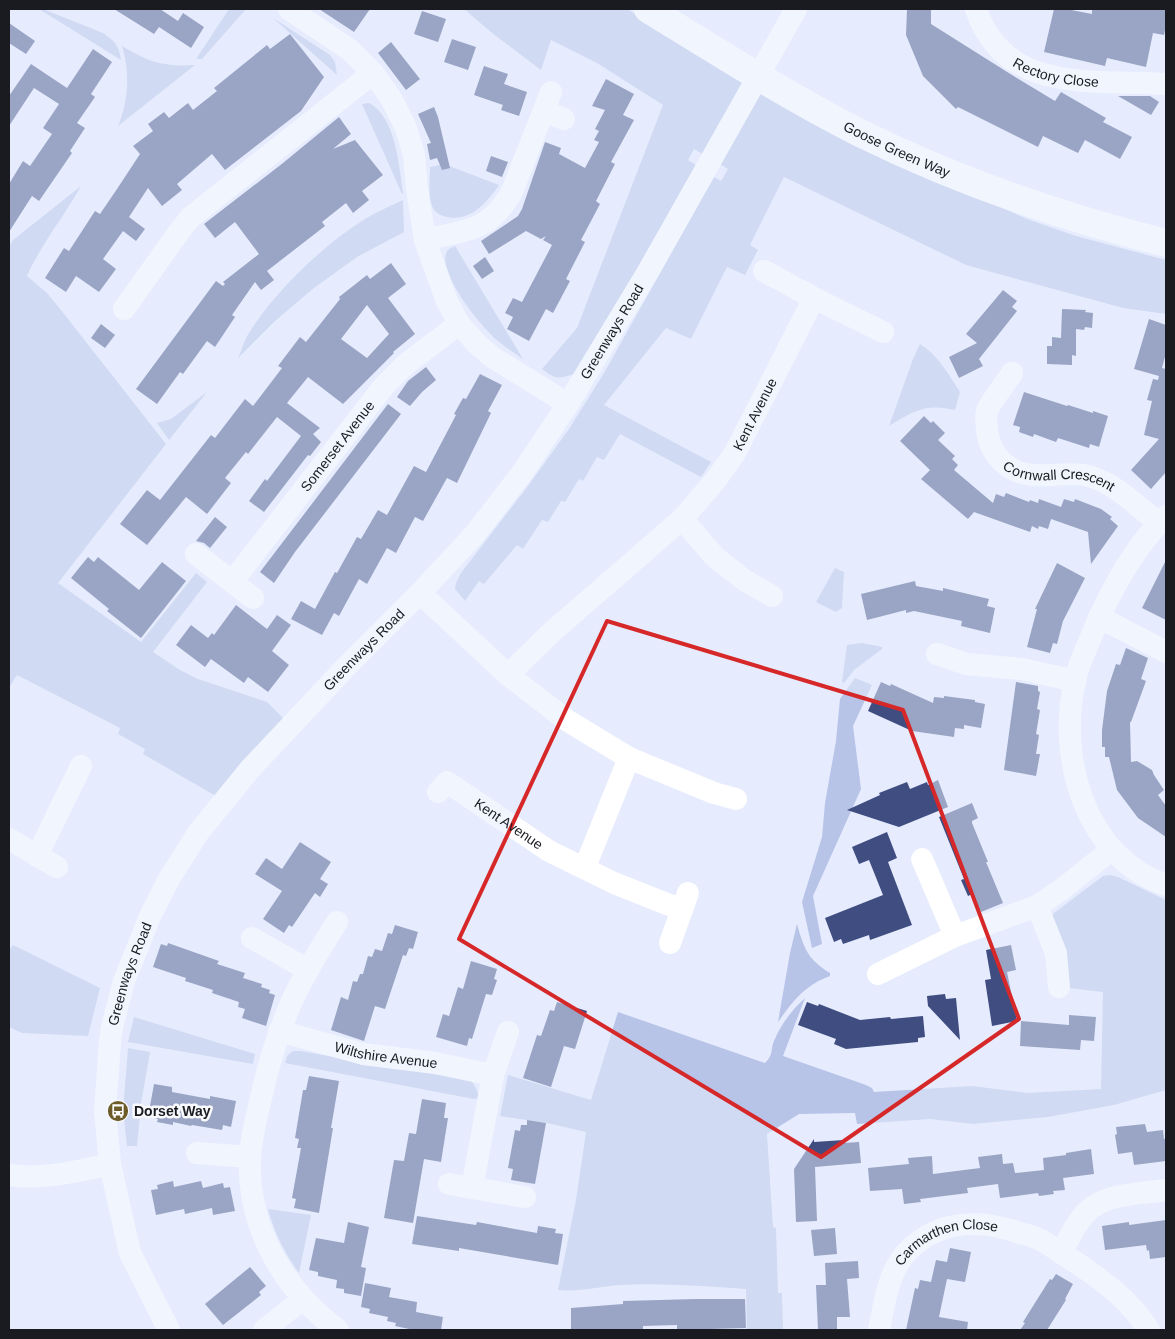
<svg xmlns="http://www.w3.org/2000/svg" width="1175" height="1339" viewBox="0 0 1175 1339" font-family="Helvetica,sans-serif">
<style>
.green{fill:#b7c3e7}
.building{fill:#3f4d81;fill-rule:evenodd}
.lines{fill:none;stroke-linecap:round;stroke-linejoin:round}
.street{stroke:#fff;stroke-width:22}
.secondary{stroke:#fff;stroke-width:28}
.marked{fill:none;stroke:#d62828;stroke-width:4;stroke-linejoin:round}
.labels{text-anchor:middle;stroke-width:5;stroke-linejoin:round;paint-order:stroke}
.street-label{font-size:14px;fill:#191b21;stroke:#f9fafd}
.poi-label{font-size:14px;font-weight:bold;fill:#191b21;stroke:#f9fafd;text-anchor:start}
</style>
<rect width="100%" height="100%" fill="#e6ecfe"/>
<g class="green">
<path d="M39 9H43L103 33C115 41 119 46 121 60Z"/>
<path d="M229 9H246L202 59H196Z"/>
<path d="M464 9H627L748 83 963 190 1027 219 1076 236 1166 260V314L1123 308 966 265 784 177 750 245 758 250 745 275 727 267 691 339 666 328 604 405 711 462 701 477 620 434 604 460 597 457 583 481 579 479 565 502 561 501 548 522 542 520 523 549 517 545 484 584 479 581 465 601 455 589 456 583 461 573 528 486 569 429 604 373 714 177 721 181 728 169 694 149 688 160 696 165 638 267 574 374C558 379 556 380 542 369L577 328 663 105 597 63 551 40 541 70 492 33Z"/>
<path d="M273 18 330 55 335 62 337 75Z"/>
<path d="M122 46C148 62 164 67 195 65L118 126C129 100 130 72 122 46Z"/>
<path d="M369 103C396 117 399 166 403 193L402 194 362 104Z"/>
<path d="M444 164 499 185C487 203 469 224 443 216 438 214 434 211 432 206 428 195 430 179 430 167Z"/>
<path d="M81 186C64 217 41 244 27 276L47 293 61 310 166 444 58 583 141 642 196 573 207 582 153 652 180 670 198 679 267 702 284 719 216 796 143 754 145 749 118 734 120 728 17 675 9 688V246L13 240Z"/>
<path d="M403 200 404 232 357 257 314 288 275 321 238 358C242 350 244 340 249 333 272 295 321 247 359 223 372 214 388 207 403 200Z"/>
<path d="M455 246 523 359C515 353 506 348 498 341 482 328 439 275 446 254 447 249 451 248 455 246Z"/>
<path d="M920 344C938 355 949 375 960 392L955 410C926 403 913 411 889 426L913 359Z"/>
<path d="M207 392 169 440 157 423 171 419Z"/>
<path d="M835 568 844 572 842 608 836 612 816 602Z"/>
<path d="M862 643 882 647V649L854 670 844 683 842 682 847 645Z"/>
<path d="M855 678 872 685 853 726 861 789 813 896 822 944 812 948 802 902 822 837 825 803 836 741 840 699Z"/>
<path d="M1110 875 1118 877 1166 900V1090L1114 1105 1048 1117 973 1124 930 1119 857 1124 855 1113 799 1114 767 1134 773 1227 776 1228 778 1293H782L783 1329 780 1330H747L746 1289C703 1286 661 1283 619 1285 598 1287 579 1292 558 1290L576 1200 586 1132 547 1123 500 1116 508 1075 591 1100 618 1012 765 1063C774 1054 770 1051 774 1041 781 1024 792 1010 805 998L783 1056 866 1085 872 1088 874 1092 972 1086 1027 1093 1101 1089 1103 992 1068 988 1051 919 1054 913 1103 876Z"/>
<path d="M797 924C804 948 807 959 830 973V976C805 985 793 1001 778 1022L790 953Z"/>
<path d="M13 945 100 988 88 1036 22 1033 9 1027V948L10 949Z"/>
<path d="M134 1017 255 1054 253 1064 128 1042Z"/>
<path d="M128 1048 150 1052 141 1104 137 1146H127L123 1110Z"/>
<path d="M293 1051H301L362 1062 467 1077C474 1083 477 1088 479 1098L474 1099 285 1063 287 1056Z"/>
<path d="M268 1209 311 1215 299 1273C285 1254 274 1232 268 1209Z"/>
</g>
<g class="building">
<path d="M114 9H160L178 21 183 13 204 27 191 48 159 27 154 34Z"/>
<path d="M319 9H370L354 32Z"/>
<path d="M907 9H931V24L1012 75 1055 101 1061 92 1106 118 1103 122 1132 137 1120 159 1085 140 1078 153 1043 136 1038 147 958 107 956 109 923 76 906 35Z"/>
<path d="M1054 9H1066L1092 14V9H1160L1166 10V24L1164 35 1153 33 1146 67 1107 58 1105 66 1044 52Z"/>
<path d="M422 11 446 19 438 42 414 34Z"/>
<path d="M9 23 35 41 26 54 9 43Z"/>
<path d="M290 34 324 77 301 111 225 170 212 154 177 184 182 190 162 206 148 188 129 217 145 229 136 241 123 231 103 259 116 269 99 292 76 276 66 292 45 278 64 248 69 251 95 211 100 214 117 189 140 154 133 146 153 131 148 124 164 112 169 118 188 103 193 110 217 91 214 88 267 45 270 49Z"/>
<path d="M452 39 476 47 468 70 444 62Z"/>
<path d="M391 42 420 79 406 90 378 53Z"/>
<path d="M93 49 112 62 91 94 95 97 77 123 85 128 70 151 72 153 39 201 32 196 9 232V184L23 161 30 166 52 134 43 128 59 104 34 88 9 126V96L31 64 67 88Z"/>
<path d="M484 66 508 74 504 84 527 92 519 116 501 110 503 105 474 95Z"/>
<path d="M606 79 634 94 623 115 634 120 611 162 615 164 596 201 600 204 581 240 585 242 566 279 570 281 553 313 546 309 529 341 507 329 513 317 505 313 513 298 522 302 552 245 543 240 546 236 541 239 526 231 489 254 481 241 518 216 522 209 545 142 561 148 559 154 585 168 599 142 594 140 599 131 595 129 605 110 592 106Z"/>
<path d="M1118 96H1150L1159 102 1151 115Z"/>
<path d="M434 107 438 117 450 168 442 170 437 158 430 160 427 144 431 143 418 114Z"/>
<path d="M339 117 351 134 333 149 355 140 383 175 362 191 369 200 353 213 346 203 322 222 325 226 267 271 274 280 261 290 255 282 232 315 235 317 215 347 207 341 183 374 180 372 157 404 136 389 216 281 223 286 225 284 223 282 259 254 235 222 215 238 204 224 283 163Z"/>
<path d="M491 156 508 162 502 177 486 171Z"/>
<path d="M485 257 494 271 482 279 473 266Z"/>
<path d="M391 263 406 284 388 298 415 334 393 352 394 353 343 404 308 377 287 403 320 428 313 434 321 442 310 456 308 455 264 512 249 501 265 479 267 481 301 436 277 417 248 454 246 452 225 478 231 483 207 514 186 497 147 545 120 524 147 490 160 500 211 435 215 438 245 399 253 406 282 368 278 366 300 337 306 342 340 299 339 297 367 275 370 279ZM367 305 389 334 367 358 341 339Z"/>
<path d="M1003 290 1017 301 1012 307 1017 311 979 359 983 366 959 378 949 357 977 343 966 334Z"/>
<path d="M1062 309 1086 310 1085 312 1093 313 1092 328 1085 327 1084 330 1076 329V356L1072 355V365L1047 364V346H1052V337L1061 338Z"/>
<path d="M1149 319 1166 325V353L1162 368 1166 369V472L1151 489 1131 470 1159 439 1144 435 1152 401 1147 400 1153 379 1158 380 1159 376 1134 369Z"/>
<path d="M101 324 115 335 105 348 91 338Z"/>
<path d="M426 367 436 380 422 392 410 406 397 397 408 381Z"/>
<path d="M480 374 502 385 488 411 491 413 457 483 447 478 423 521 415 517 396 553 387 548 367 584 359 579 339 616 334 613 322 635 291 619 301 601 315 609 335 572 337 573 357 537 361 539 378 510 387 515 414 466 426 472 456 415 454 414 463 398 466 399Z"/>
<path d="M1024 392 1067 406 1068 405 1093 413V411L1108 416 1099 447 1090 444 1089 448 1058 438 1056 442 1034 434 1033 437 1019 432 1020 427 1013 425Z"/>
<path d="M388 404 401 414 295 552 274 583 260 572Z"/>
<path d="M924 416 931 423 933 421 945 433 938 440 955 456 952 459 958 465 954 470 993 503 996 494 1004 497 1006 493 1029 502 1030 500 1038 503 1039 499 1061 507 1064 499 1074 502 1075 499 1101 509 1112 517 1110 519 1118 526 1091 564 1088 532 1051 519 1048 529 1039 526 1038 529 1032 526 1030 532 974 512 968 519 921 479 930 470 900 441Z"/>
<path d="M215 517 227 527 210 548 204 543 196 541Z"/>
<path d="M88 557 94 562 98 557 139 590 162 562 186 581 141 638 107 611 109 609 71 578Z"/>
<path d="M1166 560V620L1142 608Z"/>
<path d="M1057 563 1085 578 1063 621 1057 644 1053 643 1050 653 1027 647 1037 609H1035Z"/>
<path d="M915 581 916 586 943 591V588L989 599 987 606 995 608 990 633 961 626 962 621 914 611 906 613V610L867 620 861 594Z"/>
<path d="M236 605 267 629 277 615 291 625 272 651 289 665 268 692 248 677 244 683 211 659 205 667 176 645 191 625 208 638 212 633 214 635Z"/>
<path d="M1126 648 1148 658 1141 679 1146 681 1131 722H1130L1131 762 1137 761 1152 770 1154 775 1164 790 1158 795 1166 806V837L1138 818 1117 790 1109 757H1105V747H1102V730L1107 691 1116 664 1120 665Z"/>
<path d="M881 682 890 686 891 684 933 703 934 697 944 698V696L975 700V702L985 704 981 728 964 725V729L955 728 954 737 912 731 868 711Z"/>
<path d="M1016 682 1038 686V691L1040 692 1037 709 1040 710 1036 734 1039 735 1036 754H1040L1036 776 1004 770Z"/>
<path d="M938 780 948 807 899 827 847 810 880 795 879 793 907 782 910 789 927 782 928 785Z"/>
<path d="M972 803 978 818 972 821V823L988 862H986L1003 903 981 912 972 894 968 896 961 880 964 879 939 817Z"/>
<path d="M887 832 897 858 888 862 912 925 870 940 869 935 843 944 841 939 834 942 825 918 883 895 869 860 859 864 852 847Z"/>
<path d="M300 842 331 862 320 879 328 884 320 897 315 893 292 927 289 925 284 933 263 919 282 891 255 874 266 858 282 869Z"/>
<path d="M395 925 418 932 413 949 409 948 406 956 403 955 385 1009 375 1006 364 1041 331 1030 341 997 348 1000 353 981 357 982 360 974H363L368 956 372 957 375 949 382 951 388 933 392 934Z"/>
<path d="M168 943 219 961 217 964 245 973 243 978 262 984 261 987 270 990 269 993 275 995 266 1026 242 1018 245 1009 238 1007 239 1002 212 993 213 990 185 981 186 978 153 967 161 944 167 946Z"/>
<path d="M1011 945 1016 970 1007 972 1017 1021 992 1026 985 980 991 979 986 950Z"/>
<path d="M471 961 497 969 494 979 497 980 492 995 486 994 472 1039 469 1038 467 1046 436 1037 443 1014 449 1016 458 987 463 989Z"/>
<path d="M945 994 946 999 956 998 960 1040 928 1006 927 996Z"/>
<path d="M557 1002 587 1011 575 1049 564 1046 551 1087 523 1078 537 1035 541 1036 550 1010 554 1011Z"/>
<path d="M807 1002 818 1006 819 1004 860 1020 890 1017 891 1019 923 1016 925 1037 918 1038V1042L846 1049 834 1044 836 1039 798 1025Z"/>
<path d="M1069 1015 1096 1017 1094 1041 1081 1040 1080 1050 1020 1046 1021 1021 1069 1025Z"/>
<path d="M309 1076 339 1081 331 1128H333L319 1213 294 1208 296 1199 292 1198 301 1148H297L299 1139 295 1138 303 1090H306Z"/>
<path d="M154 1084 172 1087V1092L210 1099V1096L236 1101 231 1127 223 1125 222 1130 192 1125 191 1126 173 1122V1125L157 1122 158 1119 148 1117Z"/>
<path d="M422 1099 446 1103 444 1118H448L441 1162 424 1159 413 1223 384 1218 394 1160 404 1161 409 1133 416 1134Z"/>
<path d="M527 1120 546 1123 535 1184 511 1180 513 1169 508 1168 515 1130 520 1131 521 1125H527Z"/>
<path d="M1145 1124 1147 1132 1163 1130 1164 1139H1166V1161L1134 1165 1132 1152 1118 1154 1115 1135 1117 1134 1116 1127Z"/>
<path d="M814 1139V1142L844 1140V1143L859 1142 861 1163 815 1167 817 1221 796 1222 794 1169Z"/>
<path d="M1091 1149 1094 1174 1063 1178 1065 1190 1053 1191 1054 1194 1039 1196 1038 1193 1000 1198 998 1184 967 1188 968 1193 920 1199 921 1202 904 1204 902 1189 870 1191 868 1168 909 1164 908 1158 932 1156 933 1174 980 1168 978 1157 1002 1154 1003 1164 1013 1163 1015 1173 1044 1170 1043 1158 1066 1155V1153Z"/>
<path d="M173 1181 174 1187 201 1181 203 1188 223 1183 224 1188 230 1187 235 1211 213 1215 212 1208 185 1214 184 1209 156 1215 151 1190 158 1189 157 1185Z"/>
<path d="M417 1216 476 1225 477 1222 537 1233 538 1226 556 1229 555 1233 563 1234 558 1265 459 1248V1251L412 1244Z"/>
<path d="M1166 1220V1257L1150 1259 1149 1250 1147 1251 1146 1245 1105 1250 1102 1226 1129 1222V1225Z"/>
<path d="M348 1222 369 1227 361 1267 366 1268 361 1296 344 1293V1289L336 1288 337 1280 318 1276V1272L309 1270 316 1238 344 1243Z"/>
<path d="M835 1228 837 1254 814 1256 811 1230Z"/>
<path d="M950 1248 971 1252 965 1282 947 1279 939 1317 968 1322 967 1330H906L915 1288 918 1289 920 1280 931 1282 936 1260 947 1262Z"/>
<path d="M858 1261 859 1278 847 1279 850 1317H837V1330H818L816 1285H826L825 1263Z"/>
<path d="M250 1267 266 1286 259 1292 261 1295 223 1325 205 1304Z"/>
<path d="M1056 1274 1073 1284 1065 1299 1066 1300 1047 1330H1020L1025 1323 1023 1322 1050 1279 1052 1280Z"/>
<path d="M365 1283 391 1288 389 1297 417 1302 416 1312 443 1317 441 1330H414L395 1326 396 1323 387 1321 388 1317 369 1313 370 1309 361 1307Z"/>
<path d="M696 1299H745L746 1328 677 1330V1325L643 1326V1330H571V1308L623 1304V1301Z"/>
</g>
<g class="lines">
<g class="street">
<path d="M289 9 350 50 373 73 391 98 406 128 414 155 417 189 425 240 446 299 459 324 477 344 492 357 568 404"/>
<path id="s1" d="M976 9C1004 95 1095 79 1166 84"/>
<path d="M544 111 564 119"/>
<path d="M425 240C440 236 466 232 478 226 493 220 502 207 511 194L551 92"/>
<path d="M764 271 814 298 883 332"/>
<path d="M124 309 181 229 191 217 373 73"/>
<path id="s2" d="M1012 373C1006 383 991 401 987 411 985 416 987 425 987 430 990 455 1007 472 1032 475 1051 477 1071 471 1089 476 1116 484 1137 506 1159 523"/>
<path d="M1166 516C1131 550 1107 597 1089 642 1084 654 1077 668 1075 681 1057 757 1085 858 1166 885"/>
<path d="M682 519 715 557 744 580 772 596"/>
<path d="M196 554 253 598"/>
<path id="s3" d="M232 582 384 386 406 364 459 324"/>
<path d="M420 593 508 675 568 721 629 758 714 793 736 799"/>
<path d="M1099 617 1166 652"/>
<path d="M937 654 966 664 1022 669 1075 681"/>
<path id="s4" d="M508 675 553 631 682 519 715 481 735 453 814 298"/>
<path id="s5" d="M438 792 447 782 549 851 614 883 682 910"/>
<path d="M9 839 57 867"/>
<path d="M37 856 81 766"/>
<path d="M922 859 955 936"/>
<path d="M585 867 629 758"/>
<path d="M1037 906 1056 953 1059 987"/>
<path d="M337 922C321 948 304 974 292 1001 278 1033 268 1065 261 1098 256 1118 251 1138 250 1158 247 1227 284 1290 338 1330"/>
<path d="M252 938 308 970"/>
<path d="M670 943 688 893"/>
<path d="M878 974 955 936 1037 906 1061 890 1111 850"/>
<path id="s6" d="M279 1031 363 1054 435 1063 493 1075"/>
<path d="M197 1153 250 1157"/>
<path d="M9 1175C42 1180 78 1171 110 1164"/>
<path d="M449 1184 525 1197"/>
<path d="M472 1188 493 1075 508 1032"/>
<path d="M1061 1253C1068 1240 1074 1227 1083 1216 1101 1193 1139 1194 1166 1190"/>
<path id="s7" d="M169 1330 130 1253 110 1164 105 1111 110 1042 112 1027 124 981 151 914 169 879 198 833 250 769 346 667 420 593 475 534 522 473 568 404 649 270 796 9"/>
<path d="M264 1330 303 1299"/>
<path id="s8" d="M879 1330C885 1301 888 1268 912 1247 943 1219 983 1220 1020 1233 1027 1235 1035 1237 1041 1240 1053 1247 1065 1256 1077 1263 1106 1283 1129 1300 1149 1330"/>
</g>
<path class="secondary" id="s9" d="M648 9C718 52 787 96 860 133 957 181 1062 217 1166 243"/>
</g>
<path d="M0 0H1175V1339H0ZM607 621 903 710 1019 1019 821 1157 459 939Z" fill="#e6ecfe" fill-opacity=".55" fill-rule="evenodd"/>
<path class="marked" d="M607 621 903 710 1019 1019 821 1157 459 939Z"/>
<defs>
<g id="bus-disc" transform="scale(1.125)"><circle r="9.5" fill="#6d5c29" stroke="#f9fafd"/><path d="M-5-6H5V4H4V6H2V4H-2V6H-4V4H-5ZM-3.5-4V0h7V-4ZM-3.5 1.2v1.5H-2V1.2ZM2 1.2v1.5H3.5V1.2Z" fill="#fff"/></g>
</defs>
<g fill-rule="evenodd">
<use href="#bus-disc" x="118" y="1111"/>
</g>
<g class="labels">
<g class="street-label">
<text dy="5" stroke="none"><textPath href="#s1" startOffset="110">Rectory Close</textPath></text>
<text dy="5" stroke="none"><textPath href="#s9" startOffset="286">Goose Green Way</textPath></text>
<text dy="5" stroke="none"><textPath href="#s7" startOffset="1181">Greenways Road</textPath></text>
<text dy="5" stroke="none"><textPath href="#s4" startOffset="362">Kent Avenue</textPath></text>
<text dy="5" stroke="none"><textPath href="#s3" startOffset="172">Somerset Avenue</textPath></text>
<text dy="5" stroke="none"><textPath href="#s2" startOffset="161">Cornwall Crescent</textPath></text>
<text dy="5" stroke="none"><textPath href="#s7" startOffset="776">Greenways Road</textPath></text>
<text dy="5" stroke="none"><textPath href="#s5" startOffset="88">Kent Avenue</textPath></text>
<text dy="5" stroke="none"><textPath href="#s7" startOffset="371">Greenways Road</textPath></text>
<text dy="5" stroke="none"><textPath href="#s6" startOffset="110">Wiltshire Avenue</textPath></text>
<text dy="5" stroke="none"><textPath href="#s8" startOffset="126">Carmarthen Close</textPath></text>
</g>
<g class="poi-label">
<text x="134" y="1116">Dorset Way</text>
</g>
</g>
<rect width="1175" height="1339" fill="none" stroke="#191b21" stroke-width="20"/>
</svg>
